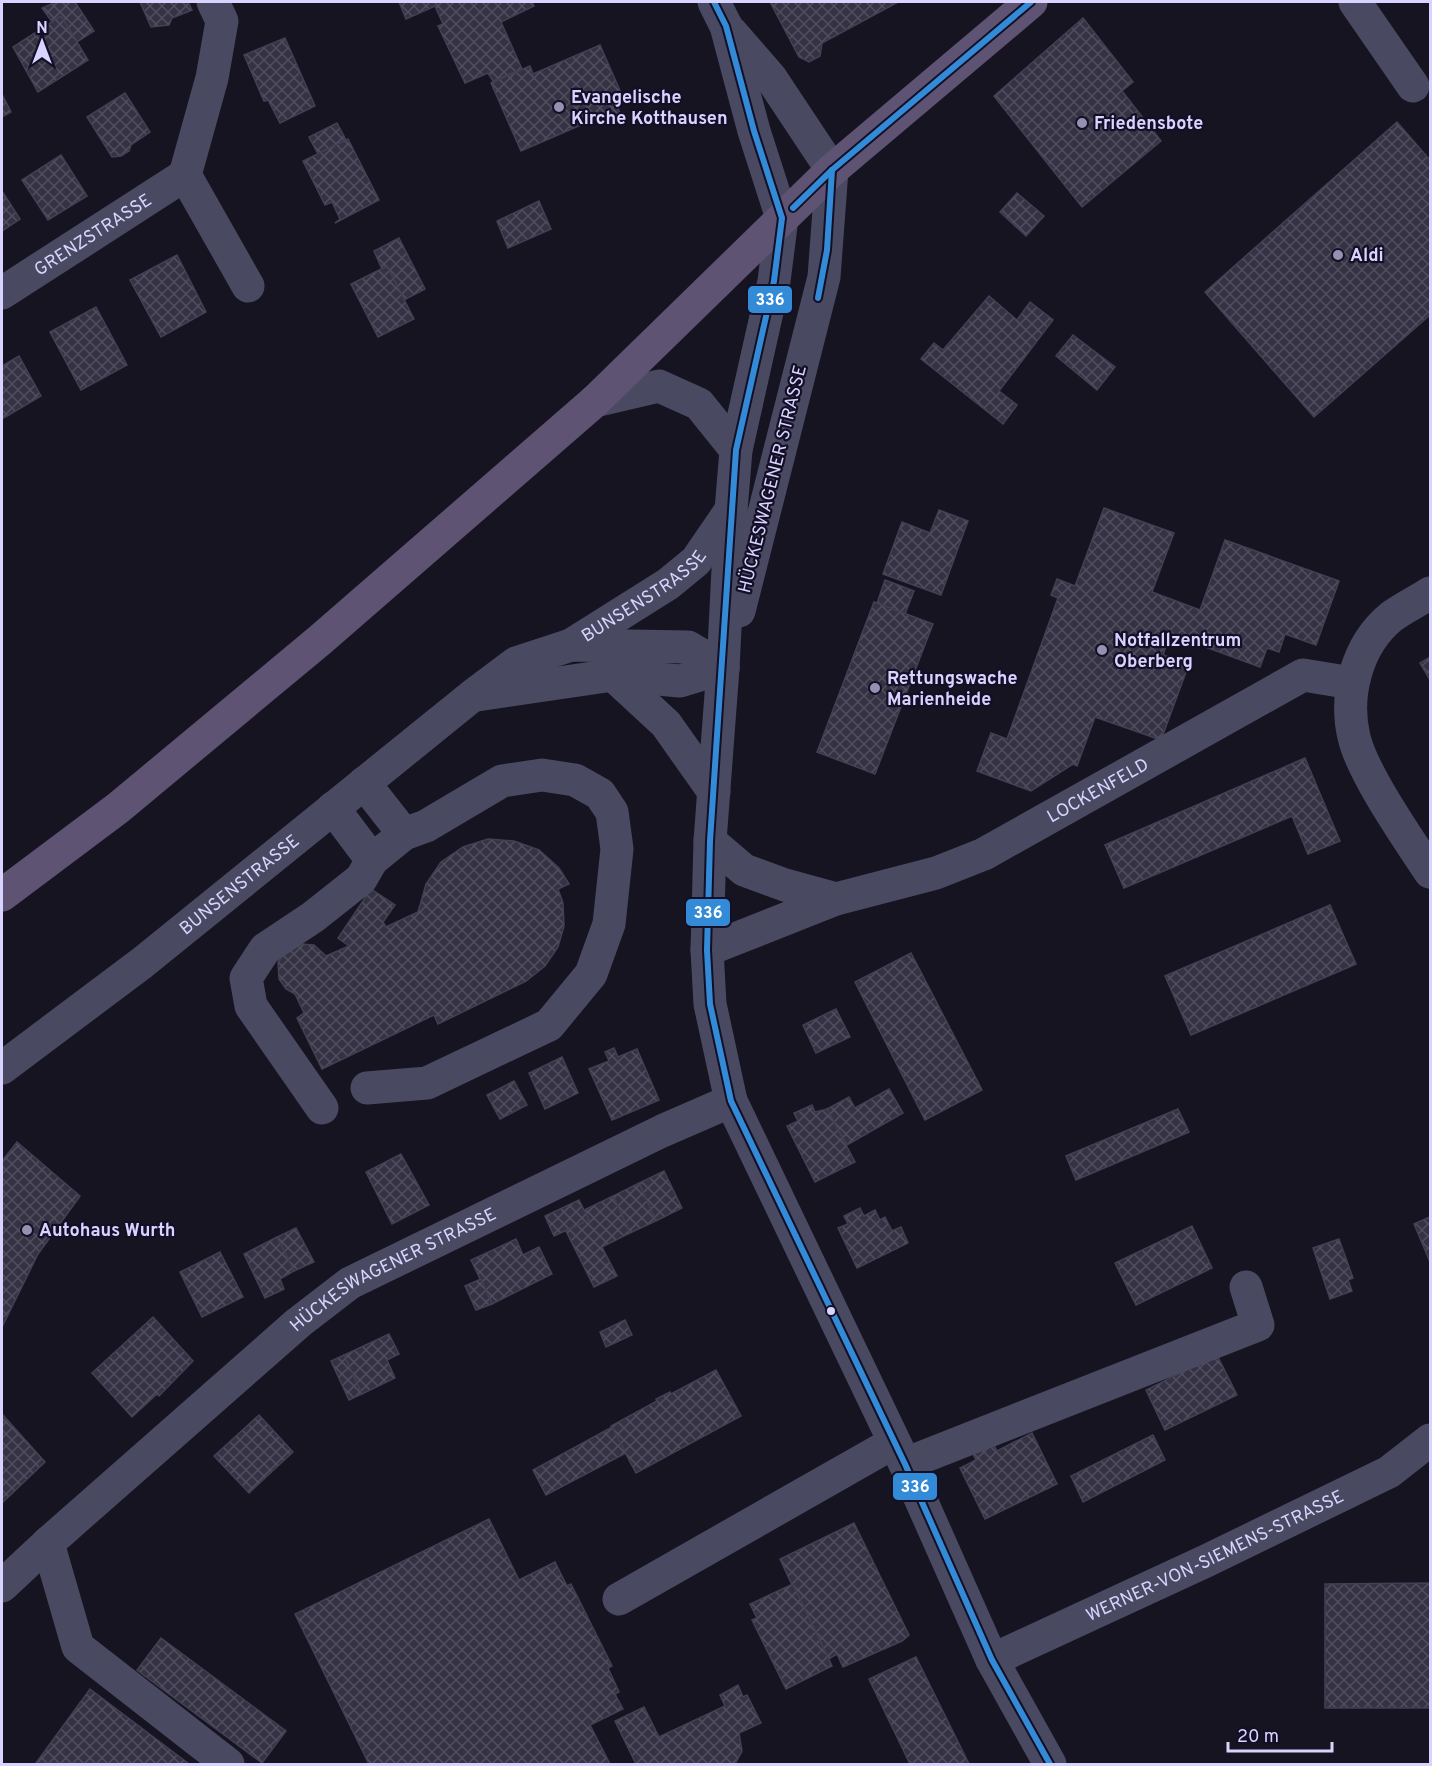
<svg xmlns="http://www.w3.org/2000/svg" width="1432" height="1766" viewBox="0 0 1432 1766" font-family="Overpass,sans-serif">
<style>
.building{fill:url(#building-cross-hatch);stroke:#433f54;stroke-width:1.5}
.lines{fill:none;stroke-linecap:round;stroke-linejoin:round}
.minor{stroke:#4a4962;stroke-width:33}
.major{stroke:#5e5373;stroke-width:33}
.bus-1-casing{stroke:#130f26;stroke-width:10}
.bus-1{stroke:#338bd7;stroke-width:6}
.poi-dot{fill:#9591b1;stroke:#130f26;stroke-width:2}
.bus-dot{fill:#d9d4ff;stroke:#130f26;stroke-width:2}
.labels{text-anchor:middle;stroke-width:4.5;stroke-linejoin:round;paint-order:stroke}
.poi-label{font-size:18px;font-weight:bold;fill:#d9d4ff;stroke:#130f26;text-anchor:start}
.street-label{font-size:18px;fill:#d9d4ff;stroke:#130f26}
.line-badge{stroke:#130f26;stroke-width:2}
.badge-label{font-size:16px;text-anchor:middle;font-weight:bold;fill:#fff}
</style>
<defs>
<pattern id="building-cross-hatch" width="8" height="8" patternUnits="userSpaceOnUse" patternTransform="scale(1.5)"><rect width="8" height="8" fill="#343243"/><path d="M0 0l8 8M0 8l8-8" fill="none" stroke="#514f5f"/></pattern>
</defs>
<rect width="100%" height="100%" fill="#161421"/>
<g class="building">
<path d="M56 2H75L94 31 77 42 61 16 52 22 42 8Z"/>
<path d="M140 2H188L192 10 172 18 169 25 151 27Z"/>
<path d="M399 2H532L534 6 501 22 522 69 493 81 488 73 465 83 438 26 443 24 435 6 406 19Z"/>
<path d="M770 2H898L822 43 820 56 809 62 799 57Z"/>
<path d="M61 16 88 60 38 92 13 47Z"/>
<path d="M1083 18 1133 82 1122 91 1161 141 1082 207 994 96Z"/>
<path d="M285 38 315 106 280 123 268 100 264 101 244 55Z"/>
<path d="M600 45 622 95 614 98 621 116 600 125 597 118 521 151 491 83 530 66 533 74Z"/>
<path d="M125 93 150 132 131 145 129 151 121 156 112 157 87 117Z"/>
<path d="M2 94 11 112 2 117Z"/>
<path d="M1397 122 1430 160V315L1314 417 1205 292Z"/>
<path d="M337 123 346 140 318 154 309 137Z"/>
<path d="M348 139 379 200 335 223 340 219 332 202 325 205 303 161Z"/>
<path d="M61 155 87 196 48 220 22 180Z"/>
<path d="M2 191 20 219 2 231Z"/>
<path d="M1017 193 1044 216 1026 236 1000 212Z"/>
<path d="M539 201 551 229 508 248 497 221Z"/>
<path d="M399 238 425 289 404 300 387 266 382 269 374 251Z"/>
<path d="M177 255 206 312 161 337 130 280Z"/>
<path d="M387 266 414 319 378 337 351 284Z"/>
<path d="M989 296 1017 320 1030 302 1053 320 999 391 1017 405 1003 424 921 359 934 343 943 350Z"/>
<path d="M96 307 127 365 81 390 50 332Z"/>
<path d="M1073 335 1115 367 1097 390 1056 356Z"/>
<path d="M19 356 41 396 2 419V366Z"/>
<path d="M1104 508 1174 533 1152 592 1200 610 1225 540 1339 581 1316 645 1285 634 1279 652 1267 648 1260 667 1170 634 1163 655 1189 664 1161 740 1095 717 1077 766 1073 764 1031 791 977 771 991 733 1007 739 1058 598 1051 595 1057 579 1075 586Z"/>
<path d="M939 510 968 521 941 595 883 574 902 522 930 533Z"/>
<path d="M885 580 914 591 905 614 877 603Z"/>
<path d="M874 602 933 624 875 774 817 752Z"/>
<path d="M1430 657V680L1420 663Z"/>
<path d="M1305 758 1340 841 1308 854 1292 816 1124 888 1105 845Z"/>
<path d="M488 839 514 841 539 850 559 868 569 884 558 889 563 903 564 926 558 947 545 966 526 981 438 1024 434 1015 322 1069 297 1018 304 1013 295 994 286 989 279 979 278 962 284 953 302 944 314 945 326 956 349 946 338 938 371 889 395 905 383 922 386 927 418 912 426 884 441 862 463 847Z"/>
<path d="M1330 905 1356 964 1191 1035 1165 976Z"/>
<path d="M911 953 982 1090 925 1120 855 982Z"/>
<path d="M836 1009 850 1037 816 1053 803 1025Z"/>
<path d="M614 1048 618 1057 637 1049 659 1100 612 1120 589 1069 609 1061 605 1052Z"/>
<path d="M562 1057 578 1093 545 1109 529 1073Z"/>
<path d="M514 1081 527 1105 500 1119 487 1095Z"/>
<path d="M889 1089 903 1113 847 1145 827 1109 849 1097 855 1108Z"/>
<path d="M812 1105 815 1112 827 1109 855 1162 815 1182 787 1126 798 1121 794 1113Z"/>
<path d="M1178 1109 1189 1132 1076 1180 1066 1156Z"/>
<path d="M17 1142 80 1196 38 1254 2 1327V1161Z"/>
<path d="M401 1154 429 1205 392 1224 366 1172Z"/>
<path d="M664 1171 682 1208 656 1221 639 1183Z"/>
<path d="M639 1183 656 1221 630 1233 613 1196Z"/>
<path d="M613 1196 630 1233 602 1247 617 1276 594 1287 566 1231 589 1220 584 1210Z"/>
<path d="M579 1200 589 1220 554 1236 545 1216Z"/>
<path d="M860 1208 864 1216 875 1210 880 1220 885 1217 892 1231 901 1227 908 1243 857 1268 838 1228 848 1224 844 1216Z"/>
<path d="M1430 1217V1262L1414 1224Z"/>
<path d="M1192 1226 1212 1268 1136 1305 1115 1263Z"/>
<path d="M296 1228 314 1262 294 1271 277 1237Z"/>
<path d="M277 1237 294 1271 280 1279 284 1289 265 1298 244 1254Z"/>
<path d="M516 1239 523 1255 539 1247 552 1274 492 1304 471 1260Z"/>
<path d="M1339 1239 1353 1278 1348 1280 1352 1291 1330 1299 1313 1248Z"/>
<path d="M220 1252 243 1297 202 1317 180 1272Z"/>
<path d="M481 1279 492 1304 476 1310 465 1286Z"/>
<path d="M153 1317 193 1361 159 1396 157 1394 132 1417 92 1373Z"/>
<path d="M625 1320 632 1335 606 1347 600 1332Z"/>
<path d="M389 1334 399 1354 387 1360 395 1378 362 1394 344 1355Z"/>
<path d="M344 1355 362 1394 349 1400 331 1361Z"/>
<path d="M1217 1355 1237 1395 1165 1430 1146 1390Z"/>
<path d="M716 1370 741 1416 636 1473 611 1426 657 1401 656 1399 670 1392 671 1394Z"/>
<path d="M2 1414 45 1462 2 1503Z"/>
<path d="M259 1415 293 1452 249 1493 214 1456Z"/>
<path d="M612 1427 626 1453 546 1495 533 1470Z"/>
<path d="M1032 1433 1057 1484 985 1519 960 1468 976 1460 972 1452 993 1443 997 1451Z"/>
<path d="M1153 1435 1165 1460 1083 1502 1071 1476Z"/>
<path d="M489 1519 519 1580 555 1562 567 1586 571 1584 612 1666 608 1668 619 1692 615 1694 623 1709 590 1725 610 1764H369L295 1614Z"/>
<path d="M854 1523 909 1635 902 1641 843 1667 837 1654 827 1660 780 1559Z"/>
<path d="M1430 1583V1708H1325V1584Z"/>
<path d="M793 1584 832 1666 786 1689 752 1620 757 1618 750 1604Z"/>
<path d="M161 1638 286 1731 262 1763 137 1670Z"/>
<path d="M916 1657 969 1764H910L869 1679Z"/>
<path d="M738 1685 743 1697 747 1695 761 1723 739 1733 742 1751 735 1764H636L615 1721 644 1707 659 1737 725 1706 720 1695Z"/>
<path d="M90 1689 189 1764 36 1763Z"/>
</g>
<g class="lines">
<g class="minor">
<path d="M213 2 222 21 212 78 185 175 248 286"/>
<path d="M714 2 726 26 754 131 782 218 774 281 736 450 731 510 723 668 710 841 707 950 710 1004 731 1101 905 1464 992 1660 1050 1764"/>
<path d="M1355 2 1413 86"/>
<path d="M731 32 771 78 832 170 824 277 739 611"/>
<path id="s1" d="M2 293 185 175"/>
<path d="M595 401 659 386 699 404 736 450"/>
<path d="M1430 593C1418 601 1403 608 1391 617 1357 645 1344 695 1354 737 1362 773 1409 840 1430 872"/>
<path id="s2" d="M571 645 668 584 696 561 731 510"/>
<path d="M613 675 666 724 714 792"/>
<path d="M477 695 613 675 680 681 723 668"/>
<path d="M364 783 404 834"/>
<path d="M333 808 372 860"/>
<path d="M710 841 744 870 785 885 836 899"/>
<path id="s3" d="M707 950 836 899 936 873 984 854 1303 675 1352 683"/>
<path id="s4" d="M2 1068 142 963 472 696 516 663 571 645 688 647 723 668"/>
<path d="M322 1108 251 1006 246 978 265 949 313 917 361 879 372 860 404 834 426 826 502 781 542 775 575 780 600 794 612 812 617 849 609 924 591 974 549 1025 427 1083 367 1088"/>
<path d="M905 1464 1258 1325 1246 1287"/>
<path d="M2 1586 48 1543"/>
<path d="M619 1599 893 1443"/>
<path id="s5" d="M992 1660 1206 1561 1389 1472 1430 1440"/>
<path id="s6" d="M228 1764 78 1647 48 1543 298 1323 350 1283 662 1131 731 1101"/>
</g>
<path class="major" d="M2 895 118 808 320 640 595 401 832 170 1031 2"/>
<g class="bus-1-casing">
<g id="bus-1">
<path d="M714 2 726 26 754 131 782 218 774 281 736 450 710 841 707 950 710 1004 731 1101 905 1464 992 1660 1050 1764"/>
<path d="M793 208 832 170 1031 2"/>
<path d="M818 298 827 250 832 170"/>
</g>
</g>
<use href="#bus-1" class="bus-1"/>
</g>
<g class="poi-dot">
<circle cx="559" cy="107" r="6"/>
<circle cx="1082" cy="123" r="6"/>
<circle cx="1338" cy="255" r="6"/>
<circle cx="1102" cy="650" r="6"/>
<circle cx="875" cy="688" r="6"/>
<circle cx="27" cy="1230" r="6"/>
</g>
<circle class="bus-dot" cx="831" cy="1311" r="5"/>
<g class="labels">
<g class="poi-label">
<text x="571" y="103">Evangelische<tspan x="571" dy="21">Kirche Kotthausen</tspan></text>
<text x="1094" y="129">Friedensbote</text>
<text x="1350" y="261">Aldi</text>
<text x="1114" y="646">Notfallzentrum<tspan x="1114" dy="21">Oberberg</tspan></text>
<text x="887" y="684">Rettungswache<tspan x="887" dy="21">Marienheide</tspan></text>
<text x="39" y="1236">Autohaus Wurth</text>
</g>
<g class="street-label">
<text dy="6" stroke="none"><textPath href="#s1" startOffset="108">GRENZSTRASSE</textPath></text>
<text transform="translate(772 479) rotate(-76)" y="6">HÜCKESWAGENER STRASSE</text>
<text dy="6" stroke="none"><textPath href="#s2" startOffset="88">BUNSENSTRASSE</textPath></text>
<text dy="6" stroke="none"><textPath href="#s3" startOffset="424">LOCKENFELD</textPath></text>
<text dy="6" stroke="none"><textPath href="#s4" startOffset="300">BUNSENSTRASSE</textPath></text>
<text dy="6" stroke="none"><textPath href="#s6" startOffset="741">HÜCKESWAGENER STRASSE</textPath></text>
<text dy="6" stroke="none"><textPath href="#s5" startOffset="246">WERNER-VON-SIEMENS-STRASSE</textPath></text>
</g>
</g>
<g class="line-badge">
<rect x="747" y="285" width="46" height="29" rx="6" fill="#338bd7"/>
<rect x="685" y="898" width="46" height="29" rx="6" fill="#338bd7"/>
<rect x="892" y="1472" width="46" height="29" rx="6" fill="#338bd7"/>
</g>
<g class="badge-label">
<text x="770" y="305">336</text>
<text x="708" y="918">336</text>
<text x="915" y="1492">336</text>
</g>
<rect width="1432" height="1766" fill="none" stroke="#d9d4ff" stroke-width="6"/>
<g transform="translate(42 42)" stroke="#130f26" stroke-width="4.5" paint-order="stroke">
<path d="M0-4.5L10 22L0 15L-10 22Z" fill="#d9d4ff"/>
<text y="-9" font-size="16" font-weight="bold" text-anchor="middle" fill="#d9d4ff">N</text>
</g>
<path d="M1228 1742v9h104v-9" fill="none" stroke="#d9d4ff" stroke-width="3"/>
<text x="1237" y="1742" font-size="18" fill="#d9d4ff" stroke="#130f26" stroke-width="4.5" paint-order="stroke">20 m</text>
</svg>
